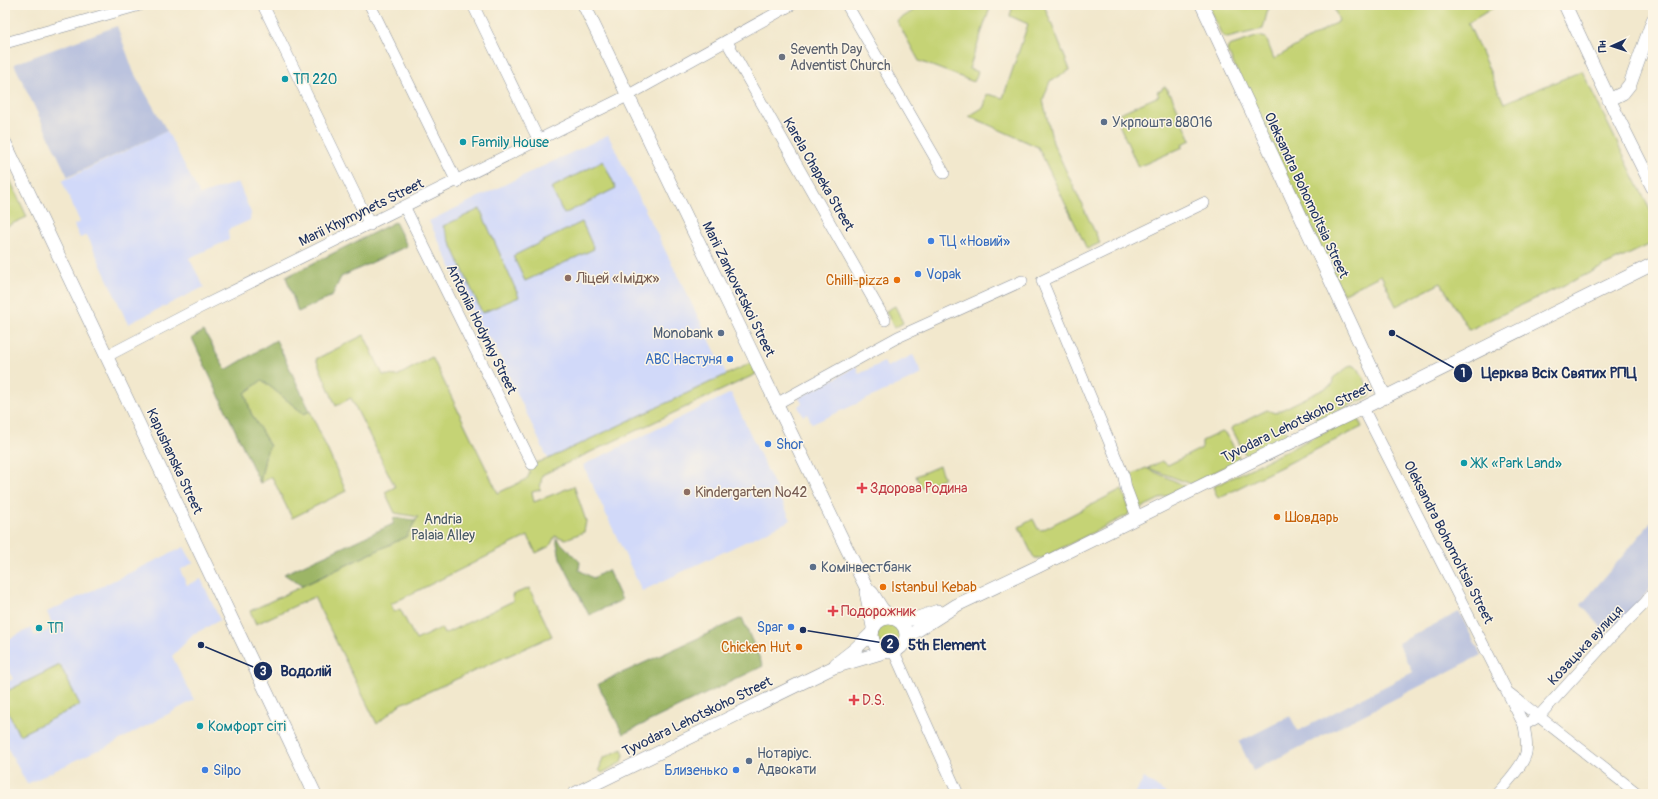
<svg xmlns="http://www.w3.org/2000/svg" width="1658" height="799" viewBox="0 0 1658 799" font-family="Pangolin,sans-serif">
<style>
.built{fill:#d1d9f9}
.industrial{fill:#bbc3de}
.green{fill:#c5d375;stroke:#70816a}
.forest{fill:#9cb566;stroke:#5c7262}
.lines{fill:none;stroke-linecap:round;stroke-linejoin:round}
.minor-casing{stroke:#868c96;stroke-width:12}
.tertiary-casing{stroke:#868c96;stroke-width:14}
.minor{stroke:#fff;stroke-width:11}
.tertiary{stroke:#fff;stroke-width:13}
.worship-dot{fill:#6b7280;stroke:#fcf5e5;stroke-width:1.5}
.culture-dot{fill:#0f9aa8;stroke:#fcf5e5;stroke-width:1.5}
.service-dot{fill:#5c6f8a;stroke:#fcf5e5;stroke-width:1.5}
.shop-dot{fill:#3f7fe0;stroke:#fcf5e5;stroke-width:1.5}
.education-dot{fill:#8d6e63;stroke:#fcf5e5;stroke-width:1.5}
.food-dot{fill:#e8710a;stroke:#fcf5e5;stroke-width:1.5}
.health-dot{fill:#e0444e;stroke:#fcf5e5;stroke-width:1.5}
.labels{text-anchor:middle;stroke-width:3;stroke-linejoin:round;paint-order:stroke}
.worship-label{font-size:14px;fill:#5b616d;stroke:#fcf5e5;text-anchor:start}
.culture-label{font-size:14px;fill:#0d838f;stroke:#fcf5e5;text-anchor:start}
.service-label{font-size:14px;fill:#4e5e75;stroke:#fcf5e5;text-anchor:start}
.street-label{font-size:14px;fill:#1b2f5e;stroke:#fcf5e5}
.shop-label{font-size:14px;fill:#366cbe;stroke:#fcf5e5;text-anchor:start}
.education-label{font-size:14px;fill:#785e54;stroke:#fcf5e5;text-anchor:start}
.food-label{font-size:14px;fill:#c56008;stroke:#fcf5e5;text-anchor:end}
.health-label{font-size:14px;fill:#be3a42;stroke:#fcf5e5;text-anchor:start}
.park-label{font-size:14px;fill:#465864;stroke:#fcf5e5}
.leader{fill:none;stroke:#1b2f5e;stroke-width:1.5}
.callout-dot{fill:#1b2f5e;stroke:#fcf5e5;stroke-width:1.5}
.mark-label{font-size:12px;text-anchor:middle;font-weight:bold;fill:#fff}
.callout-label{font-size:15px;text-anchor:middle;font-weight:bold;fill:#1b2f5e;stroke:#fcf5e5;stroke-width:3;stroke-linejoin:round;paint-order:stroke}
</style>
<rect width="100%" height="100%" fill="#fcf5e5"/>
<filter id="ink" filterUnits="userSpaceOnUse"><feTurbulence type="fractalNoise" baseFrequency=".025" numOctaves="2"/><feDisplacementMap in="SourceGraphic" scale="8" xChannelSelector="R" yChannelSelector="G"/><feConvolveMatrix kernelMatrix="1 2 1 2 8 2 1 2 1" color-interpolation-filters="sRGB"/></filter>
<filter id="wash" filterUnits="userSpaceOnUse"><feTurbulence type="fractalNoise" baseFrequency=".012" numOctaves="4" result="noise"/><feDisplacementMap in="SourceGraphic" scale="16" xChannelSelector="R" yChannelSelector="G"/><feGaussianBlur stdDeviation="0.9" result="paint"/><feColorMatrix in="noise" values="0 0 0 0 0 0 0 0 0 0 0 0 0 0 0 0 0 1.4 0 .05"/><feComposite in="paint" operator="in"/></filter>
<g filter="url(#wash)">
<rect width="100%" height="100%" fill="#f2e8cd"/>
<g class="built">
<path d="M167 131 200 195 238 182 251 213 250 220 228 230 229 240 189 258 204 287 128 324 87 235 80 238 74 225 80 222 62 181Z"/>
<path d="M608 135 727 375 548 459 493 342 491 339 484 335 429 221Z"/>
<path d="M913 355 922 374 812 424 807 414 803 416 798 406 802 403 799 398 840 376 856 366 859 374 884 362 887 367Z"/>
<path d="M731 393 791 520 642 591 583 465Z"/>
<path d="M184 547 193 563 180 570 187 585 201 579 220 620 194 634 172 656 194 700 107 747 93 752 27 784 5 743V683L13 679 5 662V641L31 628 35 636 49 630 48 628 53 626 47 612Z"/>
<path d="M1144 778 1167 794H1135Z"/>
</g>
<g class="industrial">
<path d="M117 26 134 73 167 131 68 177 14 64Z"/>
<path d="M1653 520V585L1625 620 1603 629 1581 605Z"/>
<path d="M1459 612 1481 655 1253 771 1239 742 1290 716 1298 731 1413 672 1398 643Z"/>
</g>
<g class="green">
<path d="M922 5H991L969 69 978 72 974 82 919 61 897 21Z"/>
<path d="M1013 5H1044L1070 70 1050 81 1043 100 1053 143 1100 243 1087 249 1038 147 969 116 984 107 987 94 1003 98 1028 24 1010 16Z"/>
<path d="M1207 5H1277L1268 9 1263 29 1227 38 1222 35Z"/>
<path d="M1333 5H1498L1468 23 1504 103 1582 71 1653 216V243L1469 330 1441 283 1396 306 1381 275 1343 294 1227 50 1229 46 1259 36 1266 38 1274 59 1339 21Z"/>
<path d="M1165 86 1169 94H1171L1191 140 1182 144 1183 147 1138 167 1115 115 1159 96 1157 92 1162 90V88Z"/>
<path d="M603 161 616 188 564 214 551 188Z"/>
<path d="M5 169 27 217 5 227Z"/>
<path d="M480 209 519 297 482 313 443 226Z"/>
<path d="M582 222 594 249 525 281 513 256Z"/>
<path d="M895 306 903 323 894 328 886 311Z"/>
<path d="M364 335 383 375 397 376 432 357 498 493 527 479 530 472 527 466 548 459 751 363 756 374 542 475 540 490 532 492 534 502 574 486 586 521 584 532 566 539 555 536 550 546 536 553 528 536 391 604 394 612 400 609 416 640 441 628 444 634 513 601 512 595 529 588 552 636 399 705 377 724 314 597 256 624 250 611 406 537 418 517 395 513 385 492 395 487 351 398 336 406 316 359Z"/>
<path d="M1351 365 1358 368 1371 392 1370 396 1317 420 1312 411 1283 426 1288 435 1248 455 1245 454 1232 429 1233 427 1267 410 1275 413 1332 385 1333 378Z"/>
<path d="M262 380 304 414 310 411 346 491 292 518 272 477 260 483 266 453 269 446 251 413 245 393Z"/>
<path d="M1357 416 1362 427 1218 498 1213 487Z"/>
<path d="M1221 432 1226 433 1239 457 1237 461 1191 484 1148 468 1162 461 1168 465 1202 448V441Z"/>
<path d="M939 466 944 478 921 488 916 476Z"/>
<path d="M1146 468 1186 486 1141 508 1138 507 1127 478 1128 476Z"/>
<path d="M1122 489 1130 510 1128 515 1042 558H1035L1033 556 1019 527 1033 519 1038 529 1042 530Z"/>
<circle cx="889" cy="635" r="12"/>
<path d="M60 665 80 705 19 735 5 706V692Z"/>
<path d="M622 749 624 755 622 762 602 773 599 770 603 758Z"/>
</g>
<g class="forest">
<path d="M395 222 407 246 341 277 332 296 298 312 286 277Z"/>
<path d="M204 331 226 370 276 340 310 411 304 414 262 380 245 393 251 413 270 446 266 453 260 483 192 338Z"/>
<path d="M394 518 416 520 406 537 302 586 284 574 393 524Z"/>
<path d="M556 538 580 562 579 570 593 578 608 570 622 600 589 615 560 558Z"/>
<path d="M742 618 763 666 623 734 598 684Z"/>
</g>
</g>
<g filter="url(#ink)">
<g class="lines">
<g class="minor-casing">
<g id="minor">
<path d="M263 5 370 225"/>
<path d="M370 5 457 182"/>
<path d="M473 5 539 141"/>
<path d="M847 5 944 173"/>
<path d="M727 42 885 320"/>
<path d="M5 43 140 5"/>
<path d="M405 208 532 464"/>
<path d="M107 356 199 308 627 96 791 5"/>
<path d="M776 404 898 337 1022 281"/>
<path d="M1363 408 1524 725C1525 733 1528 744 1526 753 1523 766 1506 783 1497 794"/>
<path d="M1137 517 1126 488 1124 477 1042 281 1204 203"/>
<path d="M894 652 958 794"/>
<path d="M1510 694 1638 794"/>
<path d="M1524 725 1538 717 1609 639 1645 603 1653 593"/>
</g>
</g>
<g class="tertiary-casing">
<g id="tertiary">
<path d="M584 5 846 547 866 587 872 593 882 609 892 618"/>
<path d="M1202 5 1385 397"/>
<path d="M1565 5 1618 118 1653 188"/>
<path d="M1609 100 1623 93 1630 84 1653 20"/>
<path d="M5 143 315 794"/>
<path d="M866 592 873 627"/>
<circle cx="889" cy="635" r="17"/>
<path d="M897 620 915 619 938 611"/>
<path d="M904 643 910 635 957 605 1037 567 1246 464 1363 408 1653 264"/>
<path d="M836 664 854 650 872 633"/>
<path d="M574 794 834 667 884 652"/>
</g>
</g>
<use href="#minor" class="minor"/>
<use href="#tertiary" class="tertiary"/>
</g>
</g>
<circle class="worship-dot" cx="782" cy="57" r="4"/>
<g class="culture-dot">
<circle cx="285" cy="79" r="4"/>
<circle cx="463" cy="142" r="4"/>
<circle cx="1464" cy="463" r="4"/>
<circle cx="39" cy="628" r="4"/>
<circle cx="200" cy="726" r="4"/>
</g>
<g class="service-dot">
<circle cx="1104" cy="122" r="4"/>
<circle cx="721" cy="333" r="4"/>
<circle cx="813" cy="567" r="4"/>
<circle cx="749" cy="761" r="4"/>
</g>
<g class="shop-dot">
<circle cx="931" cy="241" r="4"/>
<circle cx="918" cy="274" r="4"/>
<circle cx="730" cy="359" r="4"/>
<circle cx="768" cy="444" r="4"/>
<circle cx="791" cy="627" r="4"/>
<circle cx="205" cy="770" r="4"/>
<circle cx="736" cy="770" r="4"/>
</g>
<g class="education-dot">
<circle cx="568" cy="278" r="4"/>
<circle cx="687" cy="492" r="4"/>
</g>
<g class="food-dot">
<circle cx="897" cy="280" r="4"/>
<circle cx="1277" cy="517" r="4"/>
<circle cx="883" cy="587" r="4"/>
<circle cx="799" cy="647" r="4"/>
</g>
<g class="health-dot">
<path d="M860 482h4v4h4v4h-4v4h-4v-4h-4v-4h4z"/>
<path d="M831 605h4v4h4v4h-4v4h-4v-4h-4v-4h4z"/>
<path d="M852 694h4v4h4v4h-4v4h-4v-4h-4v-4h4z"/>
</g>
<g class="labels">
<g class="worship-label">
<text x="790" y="54">Seventh Day<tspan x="790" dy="16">Adventist Church</tspan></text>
</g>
<g class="culture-label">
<text x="293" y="84">ТП 220</text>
<text x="471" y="147">Family House</text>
<text x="1472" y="468">ЖК «Park Land»</text>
<text x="47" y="633">ТП</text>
<text x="208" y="731">Комфорт сіті</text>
</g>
<g class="service-label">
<text x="1112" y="127">Укрпошта 88016</text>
<text x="713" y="338" text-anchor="end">Monobank</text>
<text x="821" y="572">Комінвестбанк</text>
<text x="757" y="758">Нотаріус.<tspan x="757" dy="16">Адвокати</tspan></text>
</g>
<g class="street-label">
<text transform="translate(819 174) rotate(60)" y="5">Karela Chapeka Street</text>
<text transform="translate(1307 195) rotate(65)" y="5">Oleksandra Bohomoltsia Street</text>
<text transform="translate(361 212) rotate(-26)" y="5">Marii Khymynets Street</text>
<text transform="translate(739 289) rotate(64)" y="5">Marii Zankovetskoi Street</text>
<text transform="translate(482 329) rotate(64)" y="5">Antoniia Hodynky Street</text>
<text transform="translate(1296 422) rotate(-26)" y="5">Tyvodara Lehotskoho Street</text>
<text transform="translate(175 461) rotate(65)" y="5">Kapushanska Street</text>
<text transform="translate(1449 542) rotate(63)" y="5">Oleksandra Bohomoltsia Street</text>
<text transform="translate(1585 645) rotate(-47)" y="5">Козацька вулиця</text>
<text transform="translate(697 716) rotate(-26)" y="5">Tyvodara Lehotskoho Street</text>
</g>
<g class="shop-label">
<text x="939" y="246">ТЦ «Новий»</text>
<text x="926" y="279">Vopak</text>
<text x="722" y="364" text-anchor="end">ABC Настуня</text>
<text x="776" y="449">Shor</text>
<text x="783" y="632" text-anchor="end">Spar</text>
<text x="213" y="775">Silpo</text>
<text x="728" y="775" text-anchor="end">Близенько</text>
</g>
<g class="education-label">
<text x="576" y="283">Ліцей «Імідж»</text>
<text x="695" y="497">Kindergarten №42</text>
</g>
<g class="food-label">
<text x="889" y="285">Chilli-pizza</text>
<text x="1285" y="522" text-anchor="start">Шовдарь</text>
<text x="891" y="592" text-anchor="start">Istanbul Kebab</text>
<text x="791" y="652">Chicken Hut</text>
</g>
<g class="health-label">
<text x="870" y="493">Здорова Родина</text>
<text x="841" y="616">Подорожник</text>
<text x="862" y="705">D.S.</text>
</g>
<g class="park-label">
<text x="443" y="524">Andria<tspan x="443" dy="16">Palaia Alley</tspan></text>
</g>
</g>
<path class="leader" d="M1392 333L1463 373M803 630L890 644M201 645L263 671"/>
<g class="callout-dot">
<circle cx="1392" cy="333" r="4"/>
<circle cx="803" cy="630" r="4"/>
<circle cx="201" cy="645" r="4"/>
<circle cx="1463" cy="373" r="10"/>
<circle cx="890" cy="644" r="10"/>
<circle cx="263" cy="671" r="10"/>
</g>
<g class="mark-label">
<text x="1463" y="377">1</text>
<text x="890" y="648">2</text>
<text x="263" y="675">3</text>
</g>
<g class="callout-label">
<text x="1559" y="378">Церква Всіх Святих РПЦ</text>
<text x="947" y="650">5th Element</text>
<text x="306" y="676">Водолій</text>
</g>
<rect width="1658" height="799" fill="none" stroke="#fcf5e5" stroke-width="20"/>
<g transform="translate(1612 46) rotate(267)" stroke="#fcf5e5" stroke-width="3" paint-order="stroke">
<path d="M0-3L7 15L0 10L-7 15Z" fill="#1b2f5e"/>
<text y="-6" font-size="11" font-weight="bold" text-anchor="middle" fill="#1b2f5e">Пн</text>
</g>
</svg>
